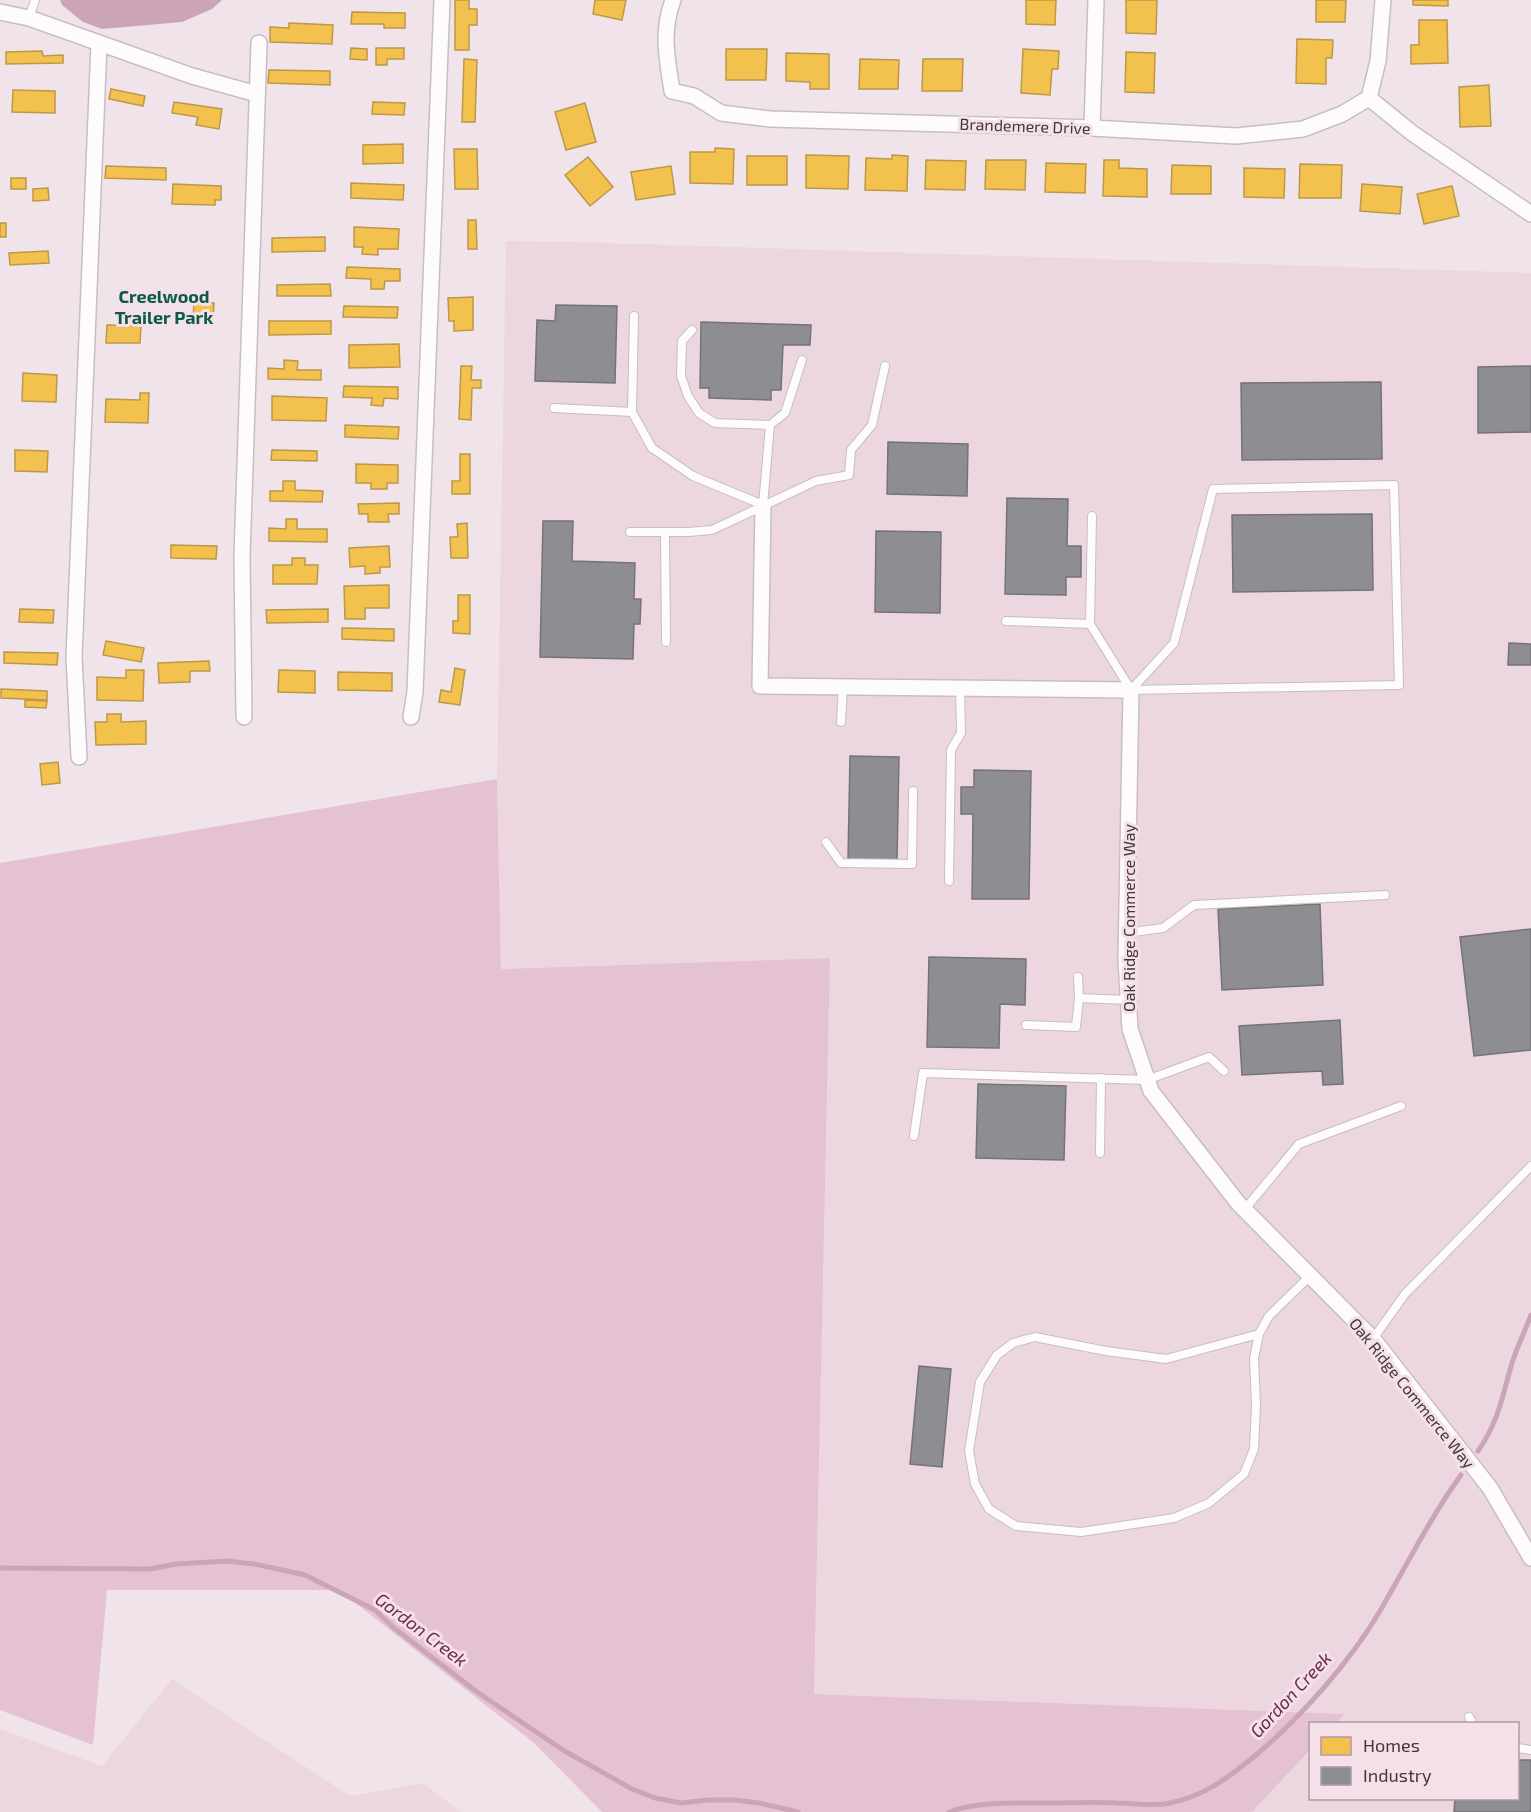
<svg xmlns="http://www.w3.org/2000/svg" width="1531" height="1812" viewBox="0 0 1531 1812" font-family="'Exo 2',sans-serif">
<style>
.built{fill:#ecd7e1}
.forest{fill:#e5c2d2}
.water{fill:#cca4b7}
.homes{fill:#f2c14e;stroke:#bc9848;stroke-width:1.5}
.industry{fill:#8d8d92;stroke:#767378;stroke-width:1.5}
.lines{fill:none;stroke-linecap:round;stroke-linejoin:round}
.stream{stroke:#cca4b7;stroke-width:5}
.service-casing{stroke:#c7bec2;stroke-width:10}
.minor-casing{stroke:#c7bec2;stroke-width:18}
.service{stroke:#fdfbfc;stroke-width:8}
.minor{stroke:#fdfbfc;stroke-width:15}
.labels{text-anchor:middle;stroke-width:6;stroke-linejoin:round;paint-order:stroke}
.street-label{font-size:16px;fill:#3f373b;stroke:#f5dfe9}
.neighbourhood-label{font-size:18px;font-weight:bold;fill:#0b5b46;stroke:#f5dfe9}
.water-label{font-size:18px;font-style:italic;fill:#6b2a4d;stroke:#f5dfe9}
</style>
<rect width="100%" height="100%" fill="#f0e4ea"/>
<g class="built">
<path d="M506 241 577 242 1531 273V1812H1252L1310 1750V1798H1518V1724H1336L1344 1714 814 1694 830 958 501 969 497 779Z"/>
<path d="M172 1679 350 1796 423 1783 461 1812H0V1729L102 1766Z"/>
</g>
<path class="forest" d="M497 779 501 969 830 958 814 1694 1345 1714 1336 1723 1310 1724V1750L1252 1812H602L534 1743 339 1590H107L93 1745 0 1710V863Z"/>
<path class="water" d="M60 0H222L212 9 182 22 102 29 83 22 62 5Z"/>
<g class="homes">
<path d="M455 0H469V9H477V25H469V50H455Z"/>
<path d="M595 0H626L622 20 593 14Z"/>
<path d="M1026 0H1056L1055 25 1026 24Z"/>
<path d="M1126 0H1157L1156 34 1126 33Z"/>
<path d="M1316 0H1346L1345 22H1316Z"/>
<path d="M1413 0H1448V6L1413 5Z"/>
<path d="M352 12 405 13V28H384V24H351Z"/>
<path d="M1419 20H1447L1448 63 1411 64V45H1419Z"/>
<path d="M289 23 333 25 332 44 270 42V27L289 28Z"/>
<path d="M1297 39 1333 40 1332 58H1326V84L1296 83Z"/>
<path d="M351 48 367 49V60L350 59Z"/>
<path d="M376 48H404V59H387V65H376Z"/>
<path d="M726 49H767L766 80H726Z"/>
<path d="M1023 49 1059 51 1058 69H1052L1050 95 1021 93Z"/>
<path d="M42 51 43 56 63 55V63L6 64V52Z"/>
<path d="M1126 52 1155 53 1154 93 1125 92Z"/>
<path d="M786 53 829 54V89H810V82L786 81Z"/>
<path d="M464 59 477 60 475 122H462Z"/>
<path d="M860 59 899 60 898 89H859Z"/>
<path d="M923 59H963L962 91H922Z"/>
<path d="M269 70 330 71V85L268 83Z"/>
<path d="M1489 85 1491 126 1460 127 1459 87Z"/>
<path d="M111 89 145 96 143 106 109 99Z"/>
<path d="M13 90 55 91V113L12 112Z"/>
<path d="M174 102 222 109 219 129 196 125 198 117 172 113Z"/>
<path d="M373 102 405 103 404 115 372 114Z"/>
<path d="M585 103 596 142 566 150 555 112Z"/>
<path d="M403 144V163L363 164V145Z"/>
<path d="M715 148 734 149 733 184 690 183V152H715Z"/>
<path d="M454 149H477L478 189H455Z"/>
<path d="M806 155 849 156 848 189 806 188Z"/>
<path d="M892 155 908 156 907 191 865 190 866 158 892 159Z"/>
<rect x="747" y="156" width="40" height="29"/>
<path d="M588 157 613 187 590 206 565 175Z"/>
<path d="M926 160 966 161 965 190 925 189Z"/>
<path d="M986 160H1026L1025 190 985 189Z"/>
<path d="M1104 160H1119V168L1147 169V197L1103 196Z"/>
<path d="M1046 163 1086 164 1085 193 1045 192Z"/>
<path d="M1300 164 1342 165 1341 198H1299Z"/>
<path d="M1172 165 1211 166V194H1171Z"/>
<path d="M106 166 166 168V180L105 178Z"/>
<path d="M671 166 675 194 636 200 631 172Z"/>
<path d="M1244 168 1285 169 1284 198 1244 197Z"/>
<rect x="11" y="178" width="15" height="11"/>
<path d="M351 183 404 185 403 200 351 198Z"/>
<path d="M173 184 221 186V200H215V205L172 204Z"/>
<path d="M1362 184 1402 187 1400 214 1360 211Z"/>
<path d="M1452 186 1459 216 1424 224 1417 194Z"/>
<path d="M48 188 49 200 33 201V189Z"/>
<path d="M468 220H476L477 249H468Z"/>
<rect x="0" y="223" width="6" height="14"/>
<path d="M354 227 399 229 398 249H378V255L362 254 363 247H354Z"/>
<path d="M325 237V251L272 252V238Z"/>
<path d="M48 251 49 263 10 265 9 253Z"/>
<path d="M347 267 400 269V281H385L384 289H371V279L346 278Z"/>
<path d="M330 284 331 296H277V285Z"/>
<path d="M473 297V330L454 331V321H449L448 298Z"/>
<path d="M194 302 214 303 213 320 193 319Z"/>
<path d="M344 306 398 307 397 318 343 317Z"/>
<path d="M269 321H331V334L269 335Z"/>
<path d="M107 325 141 326 140 343H106Z"/>
<path d="M399 344 400 367 349 368V345Z"/>
<path d="M284 360 298 361 297 370H321V380L268 379V368L284 369Z"/>
<path d="M461 366H472L471 380H481V388H472L471 420 459 419Z"/>
<path d="M23 373 57 375 56 402 22 401Z"/>
<path d="M344 386 398 387V399L384 398 383 406 371 405 372 398 343 397Z"/>
<path d="M140 393H149L148 423 105 422 106 399 140 400Z"/>
<path d="M272 396 327 398 326 421 272 420Z"/>
<path d="M345 425 399 427 398 439 345 437Z"/>
<path d="M15 450 48 451 47 472 15 471Z"/>
<path d="M272 450 317 451V461L271 460Z"/>
<path d="M460 454H470V494H452V481H460Z"/>
<path d="M356 464 398 465V483H387V489H371V483H356Z"/>
<path d="M283 481H295V490L323 491 322 502 270 501V491H283Z"/>
<path d="M399 503V514H388L389 522H368V514H359L358 504Z"/>
<path d="M286 519H297V529H327V542L269 541V528L286 529Z"/>
<path d="M467 523 468 558H451L450 537H458L457 524Z"/>
<path d="M171 545 217 546 216 559 171 558Z"/>
<path d="M389 546 390 567H380V573L365 574V566L350 567 349 548Z"/>
<path d="M292 558H305V565H318L317 584H273V565H292Z"/>
<path d="M389 585V608H365V619H345L344 586Z"/>
<path d="M458 595H470V634L453 633V621H458Z"/>
<path d="M20 609 54 610 53 623 19 622Z"/>
<path d="M328 609V622L267 623 266 610Z"/>
<path d="M342 628 394 629V641L342 639Z"/>
<path d="M106 641 144 648 141 662 103 655Z"/>
<path d="M4 652 58 653 57 665 4 663Z"/>
<path d="M209 661 210 671H190V682L159 683 158 663Z"/>
<path d="M455 668 465 670 460 705 439 702 441 690 451 692Z"/>
<path d="M126 670H144L143 701 97 700V677L126 678Z"/>
<path d="M279 670 315 671V693L278 692Z"/>
<path d="M338 672 392 673V691L338 690Z"/>
<path d="M1 689 47 691V700L1 698Z"/>
<path d="M25 700 47 701 46 708 25 707Z"/>
<path d="M107 714H121V722L146 721V744L96 745 95 722H107Z"/>
<path d="M58 762 60 783 42 785 40 764Z"/>
</g>
<g class="industry">
<path d="M556 305 617 306 615 383 535 381 537 320 555 321Z"/>
<path d="M701 322 811 325 810 345H783L781 390H771V400L709 398V388H700Z"/>
<path d="M1531 366V432L1478 433V367Z"/>
<path d="M1381 382 1382 459 1242 460 1241 383Z"/>
<path d="M888 442 968 444 967 496 887 494Z"/>
<path d="M1007 498 1068 499 1067 546H1081V577H1066V595L1005 594Z"/>
<path d="M1372 514 1373 590 1233 592 1232 515Z"/>
<path d="M543 521H573L572 561 635 563 634 599H641L640 624H634L633 659 540 657Z"/>
<path d="M876 531 941 532 940 613 875 612Z"/>
<path d="M1509 643 1531 644V665H1508Z"/>
<path d="M850 756 899 757 897 861 848 860Z"/>
<path d="M974 770 1031 771 1029 899H972L973 814H961V787H974Z"/>
<path d="M1320 904 1323 985 1222 990 1218 909Z"/>
<path d="M1531 929V1050L1474 1056 1460 937Z"/>
<path d="M929 957 1026 959 1025 1005 1000 1004 999 1048 927 1047Z"/>
<path d="M1340 1020 1343 1084 1323 1085 1322 1071 1242 1075 1239 1026Z"/>
<path d="M978 1084 1066 1086 1064 1160 976 1158Z"/>
<path d="M919 1366 951 1369 942 1467 910 1464Z"/>
<path d="M1518 1760H1531V1812H1454L1455 1798H1518Z"/>
</g>
<g class="lines">
<g class="stream">
<path d="M1478 1451C1499 1421 1502 1397 1512 1363 1517 1347 1525 1331 1531 1315"/>
<path d="M0 1568 150 1569 176 1564 227 1561 254 1564 305 1575 375 1610 394 1628 477 1692 563 1750 632 1789 655 1798 681 1803 708 1800H734L759 1803 798 1812"/>
<path d="M949 1812C980 1801 1016 1803 1048 1803 1071 1803 1094 1802 1116 1803 1136 1803 1151 1807 1170 1803 1205 1796 1229 1777 1256 1755 1301 1717 1350 1662 1380 1611 1407 1565 1430 1518 1461 1475"/>
</g>
<g class="service-casing">
<g id="service">
<path d="M29 18 35 0"/>
<path d="M692 330 682 341 681 376 688 396 699 413 715 423 770 425 785 413 802 360"/>
<path d="M554 408 632 412 634 316"/>
<path d="M632 412 652 448 693 476 763 505"/>
<path d="M763 505 770 425"/>
<path d="M1092 516 1090 624 1131 690 1174 643 1213 489 1394 485 1399 685 1131 690"/>
<path d="M630 532H688L712 530 816 481 849 475 851 450 872 425 885 366"/>
<path d="M665 532 666 642"/>
<path d="M1006 621 1090 624"/>
<path d="M841 722 843 687"/>
<path d="M826 842 841 863 912 864 913 791"/>
<path d="M949 881 951 750 961 733 960 688"/>
<path d="M1126 933 1163 928 1194 905 1385 895"/>
<path d="M1078 977 1079 998 1128 1000"/>
<path d="M1026 1025 1076 1027 1079 998"/>
<path d="M914 1136 923 1073 1147 1080 1209 1057 1224 1071"/>
<path d="M1100 1153 1101 1078"/>
<path d="M1245 1209 1299 1144 1401 1106"/>
<path d="M1259 1334 1166 1359 1106 1351 1035 1337 1013 1343 997 1355 980 1382 969 1451 975 1484 989 1509 1016 1526 1081 1532 1174 1518 1209 1503 1244 1474 1254 1449 1256 1405 1254 1358 1259 1334 1269 1316 1310 1276"/>
<path d="M1373 1339 1405 1294 1531 1166"/>
<path d="M1469 1717 1473 1724"/>
<path d="M1518 1748 1531 1750"/>
</g>
</g>
<g class="minor-casing">
<g id="minor">
<path d="M673 0C661 33 667 57 672 91L694 96 721 113 770 119 1092 128 1236 136 1303 129 1342 114 1369 98 1378 61 1383 0"/>
<path d="M0 12 29 18 192 76 257 94"/>
<path d="M1369 98 1412 133 1531 214"/>
<path d="M1092 128 1096 0"/>
<path d="M763 505 760 686 1131 690 1126 959 1130 1029 1151 1091 1238 1203 1373 1339 1490 1488 1531 1558"/>
<path d="M244 717 242 557 259 43"/>
<path d="M411 717 415 692 442 0"/>
<path d="M79 757 74 657 99 43"/>
</g>
</g>
<use href="#service" class="service"/>
<use href="#minor" class="minor"/>
</g>
<g class="labels">
<g class="street-label">
<text transform="translate(1025 126) rotate(2)" y="6">Brandemere Drive</text>
<text transform="translate(1129 918) rotate(-90)" y="6">Oak Ridge Commerce Way</text>
<text transform="translate(1412 1393) rotate(51)" y="6">Oak Ridge Commerce Way</text>
</g>
<g class="neighbourhood-label">
<text x="164" y="303">Creelwood<tspan x="164" dy="21">Trailer Park</tspan></text>
</g>
<g class="water-label">
<text transform="translate(421 1630) rotate(37)" y="6">Gordon Creek</text>
<text transform="translate(1291 1695) rotate(-47)" y="6">Gordon Creek</text>
</g>
</g>
<rect x="1309" y="1722" width="210" height="78" fill="#f5dfe9" stroke="#ac9ca3" stroke-width="1.5"/>
<rect x="1321" y="1737" width="30" height="18" fill="#f2c14e" stroke="#ac9ca3" stroke-width="1.5"/>
<text x="1363" y="1752" font-size="18" fill="#3f373b">Homes</text>
<rect x="1321" y="1767" width="30" height="18" fill="#8d8d92" stroke="#ac9ca3" stroke-width="1.5"/>
<text x="1363" y="1782" font-size="18" fill="#3f373b">Industry</text>
</svg>
